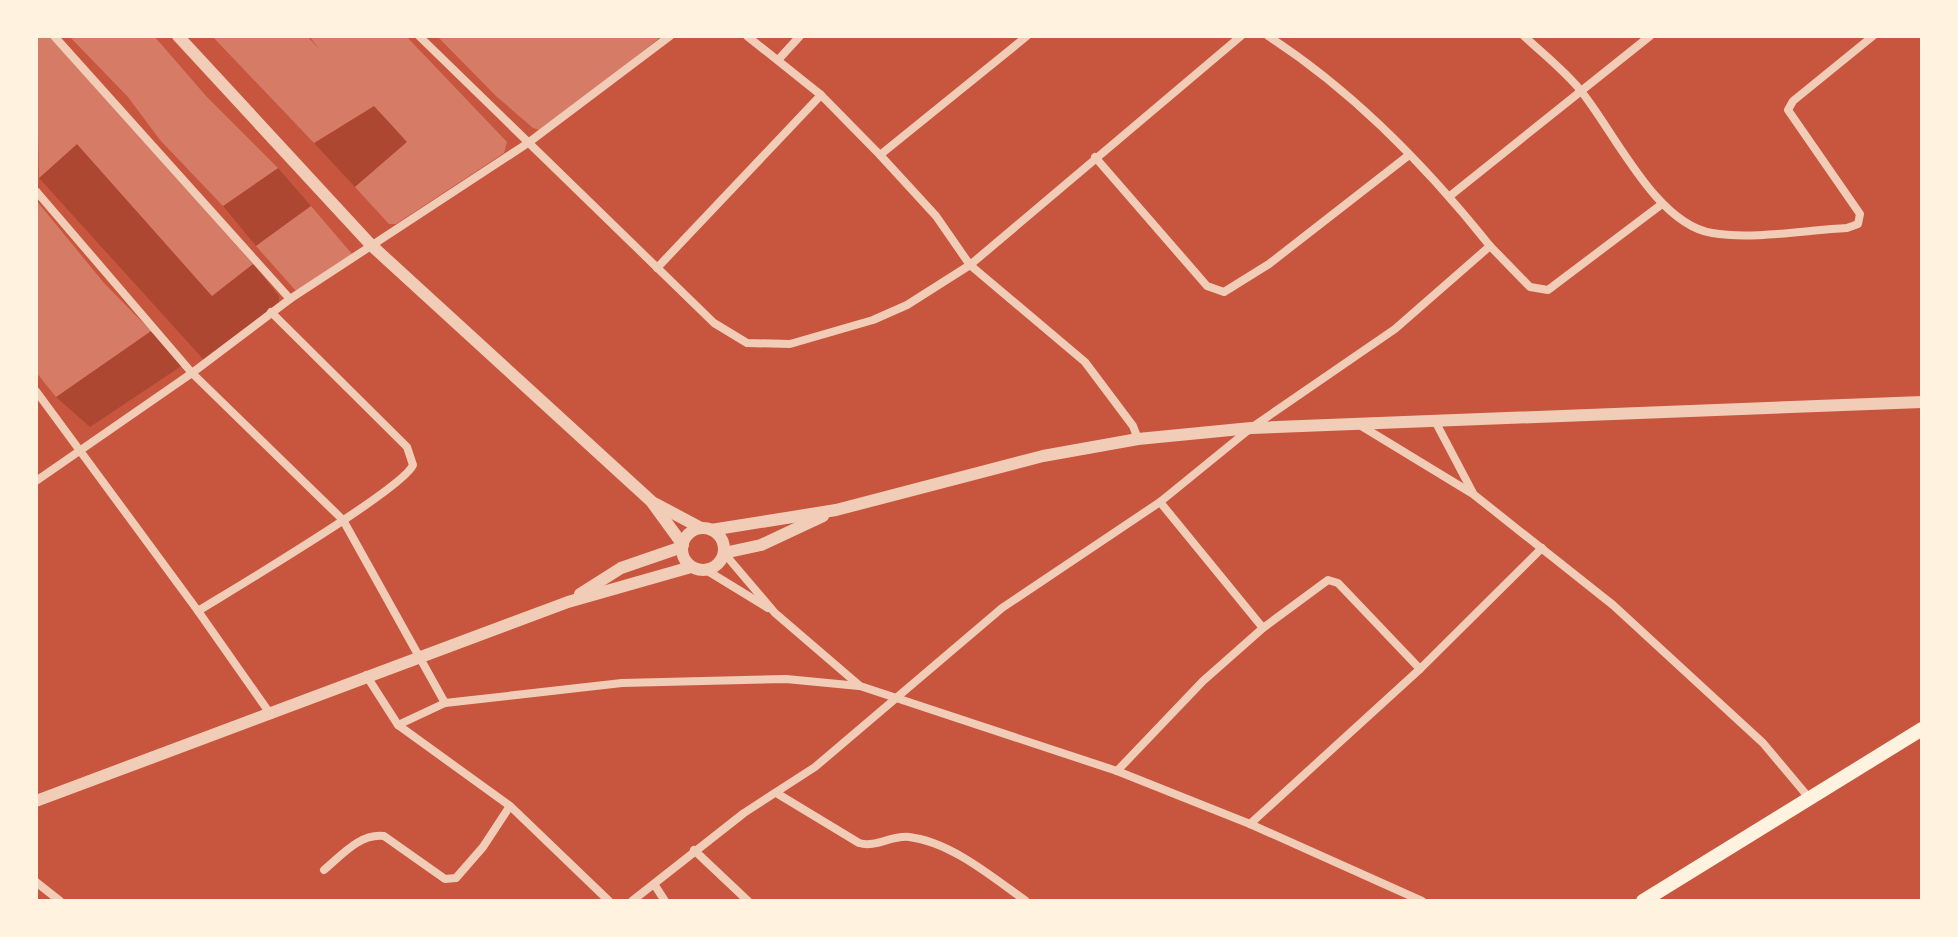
<svg xmlns="http://www.w3.org/2000/svg" width="1958" height="937" viewBox="0 0 1958 937" font-family="'Archivo Narrow',sans-serif">
<style>
.green{fill:#ae4732}
.building{fill:#d67c66}
.lines{fill:none;stroke-linecap:round;stroke-linejoin:round}
.minor{stroke:#f1ccb7;stroke-width:8}
.tertiary{stroke:#f1ccb7;stroke-width:12}
.secondary{stroke:#fff3e0;stroke-width:14}
</style>
<rect width="100%" height="100%" fill="#c8553d"/>
<g class="green">
<path d="M374 106 407 142 355 187 314 143Z"/>
<path d="M77 144 212 296 253 264 279 296V302L204 360 39 178Z"/>
<path d="M278 168 311 206 256 246 223 206Z"/>
<path d="M151 331 183 365 90 427 56 397Z"/>
</g>
<g class="building">
<path d="M36 36H49L253 264 212 296 77 144 39 178Z"/>
<path d="M69 36H154L207 97 278 168 223 206 160 140 128 97Z"/>
<path d="M212 36H307L320 50 309 36H406L507 142 504 153 396 224H389L355 187 407 142 388 121 374 106 314 143Z"/>
<path d="M437 36H662L542 131 533 128 496 96Z"/>
<path d="M36 200 104 283 151 331 56 397 36 372Z"/>
<path d="M311 206 352 254 296 291 256 246Z"/>
</g>
<g class="lines">
<g class="minor">
<path d="M54 36 290 299"/>
<path d="M419 36 714 323 747 343 790 344 873 320 907 305 970 265 1241 36"/>
<path d="M747 36 821 95 880 155 936 216 970 265 1085 362 1133 426 1138 439"/>
<path d="M1524 36C1543 54 1565 71 1581 91 1615 133 1656 224 1712 233 1752 240 1807 230 1847 228L1858 224 1860 214 1788 110 1793 101 1873 36"/>
<path d="M778 60 800 36"/>
<path d="M880 155 1027 36"/>
<path d="M1095 157 1207 286 1224 292 1269 264 1409 155"/>
<path d="M36 191 192 373 343 520 445 703"/>
<path d="M1451 195 1650 36"/>
<path d="M1490 246 1530 287 1548 290 1662 204"/>
<path d="M657 268 821 95"/>
<path d="M36 391 198 611"/>
<path d="M1435 421 1473 493"/>
<path d="M1358 424 1473 494 1613 605 1763 743 1810 799"/>
<path d="M36 481 192 373 290 299 528 143 670 36"/>
<path d="M1160 502 1263 628"/>
<path d="M724 553 775 613 860 686 1117 771 1250 824 1422 901"/>
<path d="M706 570 768 608"/>
<path d="M366 675 398 725 510 806 609 901"/>
<path d="M271 715 198 611C232 590 403 489 413 465L407 447 271 312"/>
<path d="M398 725 445 703 622 683 786 679 859 686"/>
<path d="M1117 771 1203 681 1263 628 1328 580 1338 583 1420 669"/>
<path d="M778 794 859 843C876 848 891 835 909 837 951 842 992 877 1026 901"/>
<path d="M1250 824 1420 669 1542 548"/>
<path d="M694 850 748 901"/>
<path d="M324 870C342 855 360 833 384 836L445 879 456 878 483 847 510 806"/>
<path d="M36 882 60 901"/>
<path d="M654 884 665 901"/>
<path d="M632 901 744 813 815 767 1002 608 1160 502 1251 428 1395 329 1490 246C1427 167 1353 91 1268 36"/>
</g>
<g class="tertiary">
<path d="M178 36 371 245 651 501 683 545"/>
<path d="M654 503 701 528"/>
<circle cx="703" cy="549" r="21"/>
<path d="M711 530 836 510 1043 456 1138 439 1251 428 1922 402"/>
<path d="M724 553 761 545 823 516"/>
<path d="M580 594 621 568 682 547"/>
<path d="M36 801 568 602 691 567"/>
</g>
<path class="secondary" d="M1643 901 1922 729"/>
</g>
<rect width="1958" height="937" fill="none" stroke="#fff3e0" stroke-width="76"/>
</svg>
